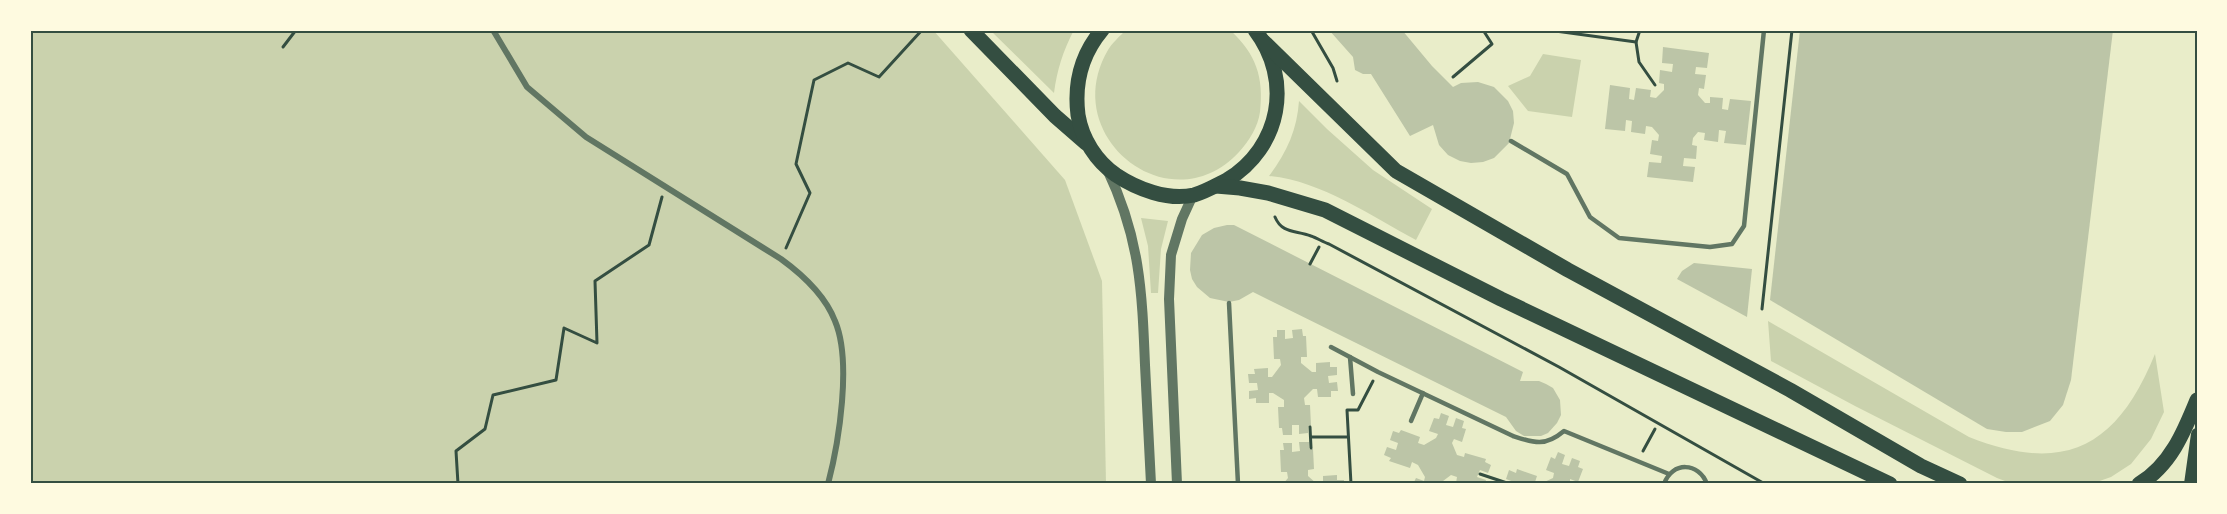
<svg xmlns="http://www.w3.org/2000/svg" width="2227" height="514" viewBox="0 0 2227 514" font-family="'PT Serif',serif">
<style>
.green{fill:#cad2ad}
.building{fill:#bcc5a7}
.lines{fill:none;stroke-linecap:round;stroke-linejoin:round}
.path{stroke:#344e41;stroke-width:3}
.service{stroke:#617663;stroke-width:4.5}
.minor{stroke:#617663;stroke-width:6}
.tertiary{stroke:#617663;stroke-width:10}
.secondary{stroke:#344e41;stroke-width:12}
.primary{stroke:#344e41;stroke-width:15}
.neatline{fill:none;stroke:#344e41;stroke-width:2}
</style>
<rect width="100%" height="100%" fill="#e9edc9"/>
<g class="green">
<path d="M30 30H933L1065 180 1102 281 1106 484H30Z"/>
<path d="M990 30H1074C1063 51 1057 70 1054 93Z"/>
<path d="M1126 30H1230C1256 54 1264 77 1260 112 1258 127 1249 141 1239 152 1171 226 1057 137 1108 50 1112 43 1120 36 1126 30Z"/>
<path d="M1543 54 1581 60 1572 117 1528 111 1508 86 1530 76Z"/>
<path d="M1299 101 1327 129 1373 170 1432 209 1416 240C1370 216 1322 181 1269 176 1287 152 1297 130 1299 101Z"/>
<path d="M1141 218 1168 221 1161 249 1158 293H1151L1148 246Z"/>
<path d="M1768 321 1969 437C2065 475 2117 447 2155 354L2164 412 2151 439 2131 464 2111 477 2091 484H2013L1997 478 1855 406 1771 361Z"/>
</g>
<g class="building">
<path d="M1329 30H1402L1432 66 1453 87 1461 83 1478 82 1494 87 1508 101 1513 111 1514 123 1509 143 1494 158 1483 162 1471 163 1460 161 1448 155 1439 145 1433 125 1410 136 1371 74H1363L1355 70 1353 57Z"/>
<path d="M1800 30H2113L2071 380 2063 405 2050 421 2022 432H2006L1987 429 1770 300Z"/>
<path d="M1663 47 1709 53 1707 68 1696 67 1695 74 1706 75 1704 89 1699 88 1698 95 1705 103H1710V97L1723 98 1722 109 1728 110 1730 99 1751 101 1746 145 1724 143 1726 131 1719 130 1718 142 1704 140 1705 133 1698 132 1693 138 1692 145 1697 146 1696 159 1684 158 1683 166 1695 167 1693 182 1647 177 1649 162 1661 163 1662 156 1650 154 1652 140 1658 141 1659 135 1652 127 1646 126 1645 134 1631 132 1632 121 1626 120 1625 131 1605 129 1610 85 1630 88 1629 99 1634 100 1636 88 1651 90 1650 97 1656 98 1664 90V84L1659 83 1660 70 1672 72 1673 64 1662 63Z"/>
<path d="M1227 225H1234L1523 372 1520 381H1539L1546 384 1553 388 1560 400 1561 415 1557 423 1548 433 1541 436H1524L1516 431 1506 417 1253 292 1239 300 1229 302 1210 298 1197 287 1192 279 1190 270 1191 253 1202 235 1214 228Z"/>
<path d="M1694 263 1752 269 1747 317 1677 279 1682 271Z"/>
<path d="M1302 329 1303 336H1306L1307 357H1301V363L1312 372H1316V363L1330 362V367H1337V375L1328 376 1329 383 1337 382 1338 391H1331V397H1318L1317 389H1313L1304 398 1305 405H1310L1311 426 1308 427V433L1299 434V425H1292V435H1283L1282 428H1279L1278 407H1284V400L1273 393H1269V403H1256V398L1249 399V391L1258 390 1257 383H1249L1248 374H1255L1254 369 1268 368V377H1272L1281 365 1280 359H1274L1273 337H1277V330H1285V339L1293 338 1292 330Z"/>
<path d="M1441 413 1449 416 1446 425 1453 427 1456 418 1464 421 1462 428 1466 429 1462 442 1454 439 1452 443 1457 455 1464 457 1465 453 1486 459 1485 462 1491 465 1488 473 1480 470 1477 477 1486 480 1485 484H1460L1456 483 1457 477 1451 475 1439 484H1413L1416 478 1424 481 1425 477 1418 465 1412 462 1410 468 1389 461 1391 458 1384 455 1387 447 1396 450 1398 443 1390 440 1393 431 1399 433 1401 430 1420 437 1418 443 1424 445 1436 438 1438 434 1429 431 1434 418 1439 419Z"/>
<path d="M1299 442H1309V449H1313L1314 469 1308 470V476L1317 484H1283L1288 478 1287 472H1281L1280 450H1284L1283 443H1292V452L1300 451Z"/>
<path d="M1558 452 1565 455 1562 464 1569 466 1572 458 1580 461 1578 467 1583 469 1578 482 1570 479V484H1514V482L1506 479 1509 470 1516 473 1517 469 1537 476 1535 482 1540 484 1553 478 1554 473 1546 470 1551 457 1555 459Z"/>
<path d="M1337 475V480H1344V484H1323V476Z"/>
</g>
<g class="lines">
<g class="path">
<path d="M1311 30 1333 68 1337 81"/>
<path d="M1548 30 1636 42 1640 30"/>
<path d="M1636 42 1639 62 1655 85"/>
<path d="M283 47 296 30"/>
<path d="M1453 77 1492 44 1483 30"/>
<path d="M1275 217C1282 234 1296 230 1311 236 1317 238 1323 242 1329 244L1559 367 1765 484"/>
<path d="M786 248 810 193 796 164 814 80 848 63 879 77 922 30"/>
<path d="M1310 264 1319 247"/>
<path d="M1762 309 1792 30"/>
<path d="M1310 427 1311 448"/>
<path d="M1311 437H1348"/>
<path d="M1643 451 1655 429"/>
<path d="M1480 474 1507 483"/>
<path d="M458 484 456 451 485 429 493 395 556 380 564 328 597 343 595 281 649 245 662 197"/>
<path d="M1351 484 1347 410H1358L1373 381"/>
</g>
<g class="service">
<path d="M1511 141 1567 174 1590 217 1619 238 1710 247 1732 244 1744 226 1764 30"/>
<path d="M1229 303 1238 484"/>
<path d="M1331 347 1378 372 1513 436C1534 443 1545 447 1564 431L1669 474"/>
<path d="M1350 357 1353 394"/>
<path d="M1411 421 1423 393"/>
<path d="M1664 484C1672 461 1699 462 1707 484"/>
</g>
<path class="minor" d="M493 30 527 87 586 137 781 259C803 275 825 295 835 321 852 361 839 442 828 484"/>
<g class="tertiary">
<path d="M1107 169C1140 238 1142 290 1145 365 1147 405 1149 444 1151 484"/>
<path d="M1177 484 1169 299 1171 255 1182 219 1193 195"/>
</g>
<path class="secondary" d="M2190 484 2197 434"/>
<g class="primary">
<path d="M971 30 1055 116 1086 143"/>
<path d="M1102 30C1081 55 1074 83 1078 115 1082 139 1096 161 1116 175 1137 189 1168 201 1194 195 1205 192 1217 185 1227 180 1281 147 1293 80 1255 30"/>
<path d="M1263 41 1396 171 1568 270 1790 390 1921 466 1960 484"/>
<path d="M1216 186 1240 188 1268 193 1325 210 1501 299 1890 484"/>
<path d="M2139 484C2170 466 2184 432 2197 400"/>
</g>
</g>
<rect width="2227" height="514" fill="none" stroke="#fefae0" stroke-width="63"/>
<rect x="32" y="32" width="2164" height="450" class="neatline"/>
</svg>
